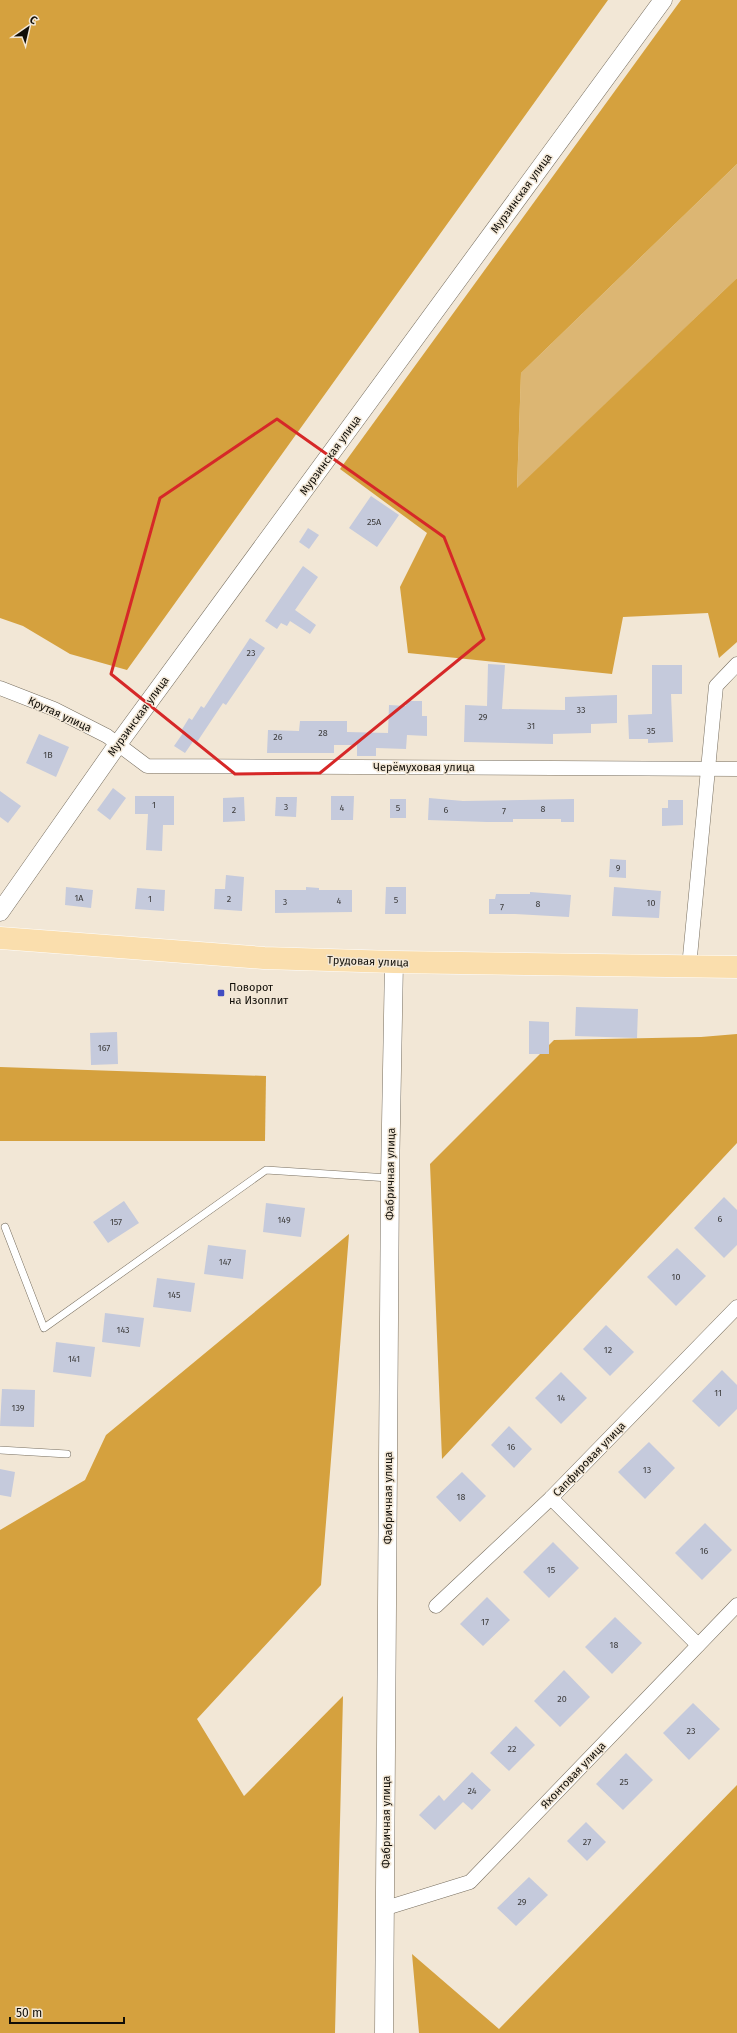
<svg xmlns="http://www.w3.org/2000/svg" width="737" height="2033" viewBox="0 0 737 2033" font-family="'Fira Sans',sans-serif">
<style>
.green{fill:#dcb673}
.forest{fill:#d5a13e}
.building{fill:#c5cadc}
.lines{fill:none;stroke-linecap:round;stroke-linejoin:round}
.service-casing{stroke:#786f60;stroke-width:8}
.minor-casing{stroke:#786f60;stroke-width:15}
.tertiary-casing{stroke:#786f60;stroke-width:19}
.primary-casing{stroke:#fff;stroke-width:23}
.service{stroke:#fff;stroke-width:7}
.minor{stroke:#fff;stroke-width:14}
.tertiary{stroke:#fff;stroke-width:18}
.primary{stroke:#fadead;stroke-width:22}
.marked{fill:none;stroke:#d62828;stroke-width:3;stroke-linejoin:round}
.poi-dot{fill:#414cc1;stroke:#f2e7d6;stroke-width:1.5}
.labels{text-anchor:middle;stroke-width:3;stroke-linejoin:round;paint-order:stroke}
.number-label{font-size:9px;fill:#3e3d3d}
.street-label{font-size:11px;fill:#110e08;stroke:#f2e7d6}
.poi-label{font-size:11px;fill:#110e08;stroke:#f2e7d6;text-anchor:start}
</style>
<rect width="100%" height="100%" fill="#f2e7d6"/>
<path class="green" d="M737 164V278L517 489 521 373Z"/>
<g class="forest">
<path d="M0 0H608L127 670 70 654 23 626 0 618Z"/>
<path d="M681 0H737V164L521 373 517 488 737 278V642L719 658 708 613 623 617 612 674 408 653 400 587 427 533 340 469Z"/>
<path d="M737 1034V1143L442 1459 430 1164 554 1040 701 1037Z"/>
<path d="M0 1067 266 1076 265 1141H0Z"/>
<path d="M349 1234 321 1585 197 1719 244 1796 343 1696 335 2033H0V1530L85 1480 106 1435Z"/>
<path d="M737 1785V2033H419L412 1954 499 2029Z"/>
</g>
<g class="building">
<path d="M371 496 399 515 377 547 349 528Z"/>
<path d="M308 528 319 535 309 549 299 542Z"/>
<path d="M303 566 318 577 295 610 316 625 310 634 290 621 287 626 281 623 277 629 265 621Z"/>
<path d="M250 638 265 648 226 705 223 703 197 742 194 740 185 753 174 746 183 733 181 731 189 718 192 720 201 706 204 708Z"/>
<path d="M488 664 505 665 502 709 565 710V697L617 695V723L591 724V733L553 734V744L464 742 465 705 487 706Z"/>
<path d="M652 665H682V694H671L673 742 648 743V739H629L628 715 652 714Z"/>
<path d="M406 701H422V716H427V736L407 735 406 749 376 748V756H357V745H334V753H267L268 730 299 731 300 721H347V732L388 733 389 705 406 706Z"/>
<path d="M39 734 69 747 56 777 26 763Z"/>
<path d="M113 788 126 798 110 820 97 810Z"/>
<path d="M0 791 21 806 8 823 0 817Z"/>
<path d="M135 796H174V825H163L162 851 146 850 148 814H135Z"/>
<path d="M331 796H354L353 820H331Z"/>
<path d="M244 797 245 821 223 822V798Z"/>
<path d="M276 797H297L296 817 275 816Z"/>
<path d="M429 798 463 801 574 799V822H561V819H513V822H487L428 820Z"/>
<rect x="390" y="799" width="16" height="19"/>
<path d="M668 800H683V825L662 826V808H668Z"/>
<path d="M610 859 626 860V878L609 877Z"/>
<path d="M226 875 244 877 242 911 214 909 215 889H225Z"/>
<path d="M66 887 93 890 91 908 65 905Z"/>
<path d="M306 887 319 888V890H352V912L275 913V890H306Z"/>
<path d="M386 887H406V914H385Z"/>
<path d="M614 887 661 891 659 918 612 916Z"/>
<path d="M137 888 165 890 164 911 135 909Z"/>
<path d="M530 892 571 895 569 917 515 914H489V899H495L496 894H530Z"/>
<path d="M576 1007 638 1009 637 1038 575 1036Z"/>
<path d="M529 1021 549 1022V1054H529Z"/>
<path d="M117 1032 118 1064 91 1065 90 1033Z"/>
<path d="M724 1197 737 1210V1245L724 1258 694 1228Z"/>
<path d="M124 1201 139 1223 108 1243 93 1222Z"/>
<path d="M266 1203 305 1208 301 1237 263 1232Z"/>
<path d="M208 1245 246 1250 243 1279 204 1274Z"/>
<path d="M677 1248 706 1276 676 1306 647 1277Z"/>
<path d="M157 1278 195 1283 191 1312 153 1307Z"/>
<path d="M105 1313 144 1318 140 1347 102 1342Z"/>
<path d="M606 1325 634 1352 610 1376 583 1349Z"/>
<path d="M56 1342 95 1347 91 1377 53 1372Z"/>
<path d="M722 1370 737 1385V1409L719 1427 692 1401Z"/>
<path d="M561 1372 587 1398 561 1424 535 1398Z"/>
<path d="M2 1389 35 1390 34 1427 0 1426Z"/>
<path d="M509 1426 532 1449 514 1468 491 1445Z"/>
<path d="M649 1442 675 1468 645 1499 618 1472Z"/>
<path d="M0 1469 15 1472 11 1497 0 1495Z"/>
<path d="M462 1472 486 1496 460 1522 436 1497Z"/>
<path d="M705 1523 732 1550 702 1580 675 1553Z"/>
<path d="M553 1542 579 1568 549 1598 523 1572Z"/>
<path d="M487 1597 510 1620 483 1646 460 1624Z"/>
<path d="M615 1617 642 1643 612 1674 585 1647Z"/>
<path d="M564 1670 590 1697 560 1727 534 1701Z"/>
<path d="M693 1703 720 1729 689 1760 663 1733Z"/>
<path d="M516 1726 535 1745 509 1771 490 1753Z"/>
<path d="M626 1753 653 1780 623 1810 596 1784Z"/>
<path d="M472 1772 491 1790 472 1810 463 1802 435 1830 419 1815 439 1795 444 1801Z"/>
<path d="M586 1822 606 1842 587 1861 567 1841Z"/>
<path d="M529 1877 548 1895 516 1926 497 1908Z"/>
</g>
<g class="lines">
<g class="service-casing">
<g id="service">
<path d="M5 1227 44 1328 266 1170 389 1178"/>
<path d="M0 1450 67 1454"/>
</g>
</g>
<g class="minor-casing">
<g id="minor">
<path d="M0 688 54 709 107 736 147 766 737 769"/>
<path d="M689 967 716 686 737 664"/>
<path d="M551 1498 698 1645"/>
<path d="M436 1606 551 1498 737 1307"/>
<path d="M386 1908 470 1882 737 1605"/>
</g>
</g>
<g class="tertiary-casing">
<g id="tertiary">
<path d="M0 912 118 744 663 0"/>
<path d="M384 2033 390 1178 394 962"/>
</g>
</g>
<g class="primary-casing">
<path id="primary" d="M0 938 264 958 394 962 737 967"/>
</g>
<use href="#service" class="service"/>
<use href="#minor" class="minor"/>
<use href="#tertiary" class="tertiary"/>
<use href="#primary" class="primary"/>
</g>
<path class="marked" d="M277 419 444 537 484 639 320 773 235 774 111 674 160 498Z"/>
<rect class="poi-dot" x="217" y="989" width="8" height="8" rx="2"/>
<g class="labels">
<g class="number-label">
<text x="374" y="525">25А</text>
<text x="251" y="656">23</text>
<text x="581" y="713">33</text>
<text x="483" y="720">29</text>
<text x="531" y="729">31</text>
<text x="651" y="734">35</text>
<text x="323" y="736">28</text>
<text x="278" y="740">26</text>
<text x="48" y="758">1В</text>
<text x="154" y="808">1</text>
<text x="286" y="810">3</text>
<text x="342" y="811">4</text>
<text x="398" y="811">5</text>
<text x="543" y="812">8</text>
<text x="234" y="813">2</text>
<text x="446" y="813">6</text>
<text x="504" y="814">7</text>
<text x="618" y="871">9</text>
<text x="79" y="901">1А</text>
<text x="150" y="902">1</text>
<text x="229" y="902">2</text>
<text x="396" y="903">5</text>
<text x="339" y="904">4</text>
<text x="285" y="905">3</text>
<text x="651" y="906">10</text>
<text x="538" y="907">8</text>
<text x="502" y="910">7</text>
<text x="104" y="1051">167</text>
<text x="720" y="1222">6</text>
<text x="284" y="1223">149</text>
<text x="116" y="1225">157</text>
<text x="225" y="1265">147</text>
<text x="676" y="1280">10</text>
<text x="174" y="1298">145</text>
<text x="123" y="1333">143</text>
<text x="608" y="1353">12</text>
<text x="74" y="1362">141</text>
<text x="718" y="1396">11</text>
<text x="561" y="1401">14</text>
<text x="18" y="1411">139</text>
<text x="511" y="1450">16</text>
<text x="647" y="1473">13</text>
<text x="461" y="1500">18</text>
<text x="704" y="1554">16</text>
<text x="551" y="1573">15</text>
<text x="485" y="1625">17</text>
<text x="614" y="1648">18</text>
<text x="562" y="1702">20</text>
<text x="691" y="1734">23</text>
<text x="512" y="1752">22</text>
<text x="624" y="1785">25</text>
<text x="472" y="1794">24</text>
<text x="587" y="1845">27</text>
<text x="522" y="1905">29</text>
</g>
<g class="street-label">
<text transform="translate(521 193) rotate(-54)" y="4">Мурзинская улица</text>
<text transform="translate(330 455) rotate(-54)" y="4">Мурзинская улица</text>
<text transform="translate(60 714) rotate(25)" y="4">Крутая улица</text>
<text transform="translate(138 716) rotate(-54)" y="4">Мурзинская улица</text>
<text x="424" y="771">Черёмуховая улица</text>
<text transform="translate(368 961) rotate(2)" y="4">Трудовая улица</text>
<text transform="translate(390 1174) rotate(-89)" y="4">Фабричная улица</text>
<text transform="translate(589 1459) rotate(-46)" y="4">Сапфировая улица</text>
<text transform="translate(388 1498) rotate(-90)" y="4">Фабричная улица</text>
<text transform="translate(573 1775) rotate(-46)" y="4">Яхонтовая улица</text>
<text transform="translate(386 1822) rotate(-90)" y="4">Фабричная улица</text>
</g>
<g class="poi-label">
<text x="229" y="991">Поворот<tspan x="229" dy="13">на Изоплит</tspan></text>
</g>
</g>
<g transform="translate(28 28) rotate(34)" stroke="#f2e7d6" stroke-width="3" paint-order="stroke">
<path d="M0-3L7 15L0 10L-7 15Z" fill="#110e08"/>
<text y="-6" font-size="11" font-weight="bold" text-anchor="middle" fill="#110e08">С</text>
</g>
<path d="M10 2017v6h114v-6" fill="none" stroke="#110e08" stroke-width="2"/>
<text x="16" y="2017" font-size="12" fill="#110e08" stroke="#f2e7d6" stroke-width="3" paint-order="stroke">50 m</text>
</svg>
